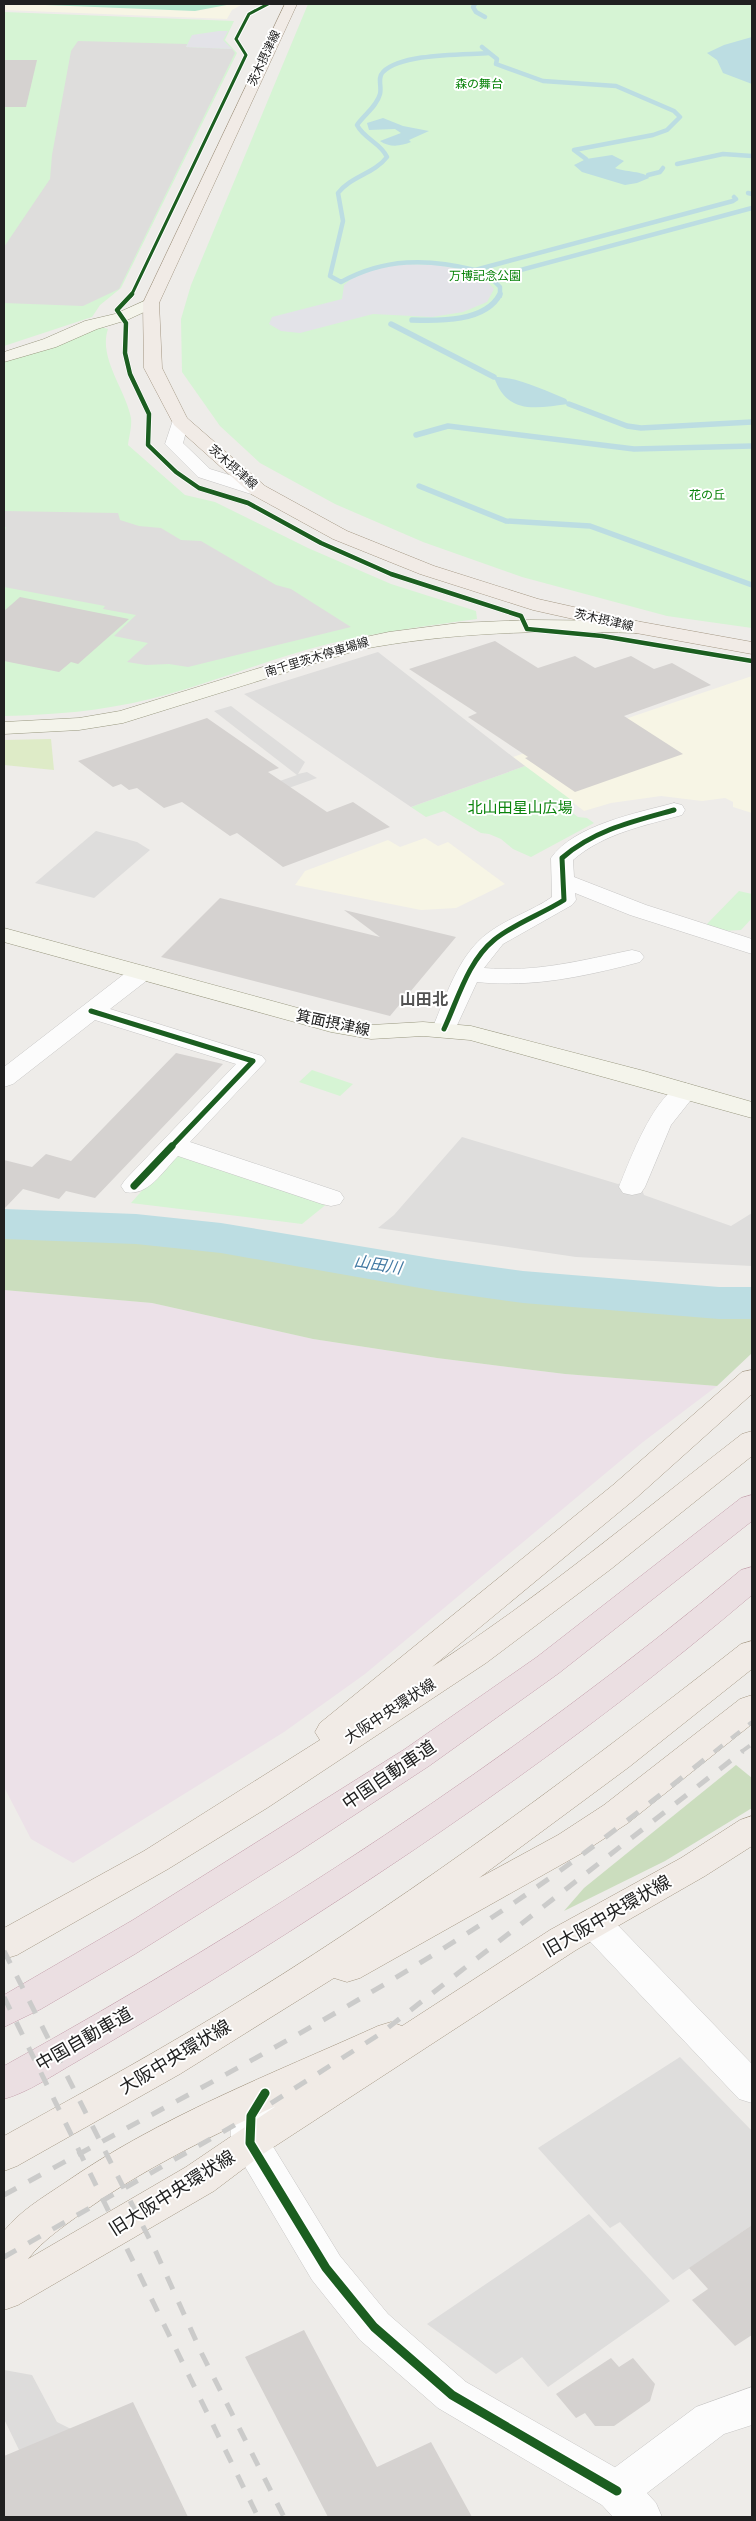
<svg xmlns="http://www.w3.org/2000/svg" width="756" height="2521" viewBox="0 0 756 2521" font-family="'Sofia Sans Condensed','Noto Sans JP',sans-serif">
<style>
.industrial{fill:#ece1e8}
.education{fill:#f7f5e5}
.grass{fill:#deebc7}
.forest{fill:#cbddbe}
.park{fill:#d6f4d4}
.pitch{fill:#b3e6cd}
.parking{fill:#dedddc}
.plaza{fill:#e3e3e8}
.water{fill:#bcdde2}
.pier{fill:#dddcdb}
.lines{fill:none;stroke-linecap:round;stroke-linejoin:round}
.stream-far1{stroke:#bcdde2;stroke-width:4.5}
.stream{stroke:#bcdde2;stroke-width:5.5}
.river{fill:#bcdde2;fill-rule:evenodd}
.building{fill:#d5d2d0}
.minor-casing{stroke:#c7c6c5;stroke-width:1}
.tertiary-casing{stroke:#c7c6c5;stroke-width:1}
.secondary-casing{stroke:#999880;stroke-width:1}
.primary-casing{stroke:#a59885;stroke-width:1}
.motorway-casing{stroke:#c49fac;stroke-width:1}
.minor{fill:#fcfcfc;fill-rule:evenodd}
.tertiary{fill:#fcfcfc;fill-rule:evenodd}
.secondary{fill:#f4f4eb;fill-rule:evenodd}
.primary{fill:#f1ebe6;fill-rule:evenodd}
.motorway{fill:#ebdfe2;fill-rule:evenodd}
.rail-far1{stroke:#cbcbca;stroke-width:4;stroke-dasharray:11 11;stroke-linecap:butt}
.rail{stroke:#cbcbca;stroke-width:5;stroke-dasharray:14 14;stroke-linecap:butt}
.cycleway-far4-casing{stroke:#fff;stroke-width:5}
.cycleway-far3-casing{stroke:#fff;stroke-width:6}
.cycleway-far2-casing{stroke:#fff;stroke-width:8}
.cycleway-far1-casing{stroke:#fff;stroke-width:10}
.cycleway-casing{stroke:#fff;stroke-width:12}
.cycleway-far4{stroke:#1b5e20;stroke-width:3}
.cycleway-far3{stroke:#1b5e20;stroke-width:4.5}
.cycleway-far2{stroke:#1b5e20;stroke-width:5}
.cycleway-far1{stroke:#1b5e20;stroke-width:7}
.cycleway{stroke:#1b5e20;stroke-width:9}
.labels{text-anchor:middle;stroke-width:4;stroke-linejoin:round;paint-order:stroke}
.far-street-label{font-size:12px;fill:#202020;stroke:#fff}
.far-park-label{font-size:12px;fill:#09830a;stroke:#fff}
.park-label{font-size:15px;fill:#09830a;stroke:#fff}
.street-label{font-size:15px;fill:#202020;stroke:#fff}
.neighbourhood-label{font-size:16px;font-weight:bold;fill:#535353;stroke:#fff}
.water-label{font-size:16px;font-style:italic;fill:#437aa3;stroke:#fff}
.near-street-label{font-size:18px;fill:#202020;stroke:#fff}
</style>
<rect width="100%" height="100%" fill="#eeece9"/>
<path class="industrial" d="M4 1290 152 1303 313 1339 437 1358 565 1374 717 1386 643 1442 365 1674 284 1732 73 1863 31 1839 4 1787Z"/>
<g class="education">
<path d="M4 4H243L232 10 227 19 4 10Z"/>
<path d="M752 676V813L733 807V802L725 798 702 801 661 796 611 803 584 811 513 757Z"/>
<path d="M425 838 438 846 448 842 505 884 456 908 421 910 295 885 305 871 388 840 400 847Z"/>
</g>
<path class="grass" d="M51 739 54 770 4 765V740Z"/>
<g class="forest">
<path d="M4 1233C74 1236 145 1239 215 1247 288 1256 359 1274 432 1285 537 1302 646 1310 752 1312V1353L717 1386 565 1374 437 1358 313 1339 152 1303 4 1290Z"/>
<path d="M736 1765 752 1778V1808L665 1861 564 1911 584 1888Z"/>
</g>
<g class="park">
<path d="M308 4H752V628L667 616 522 577 423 542 335 504 260 463 220 426 182 372 181 319 191 285Z"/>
<path d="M4 12 234 21 225 40 237 53 121 288 100 305 92 317 4 346Z"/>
<path d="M101 327 108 329C98 358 126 390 131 418 132 426 129 437 128 445L185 495 215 502 308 548 391 584 476 611 477 619C427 626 377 632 328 644 268 659 210 684 150 699 101 711 54 715 4 716V360Z"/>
<path d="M525 766 570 799 562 805 578 817 587 818 594 823 531 857 513 849 501 839 489 834 481 833 444 811 426 817 411 807Z"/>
<path d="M739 891 752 894V918L741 930 722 931 706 925Z"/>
<path d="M312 1070 353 1084 340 1096 299 1082Z"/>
<path d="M177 1151 328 1203 302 1224 131 1203Z"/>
</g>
<path class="pitch" d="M20 4H232L195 11Z"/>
<g class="parking">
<path d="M78 41 187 44 186 47 232 49 235 53 119 289 83 306 4 303V247L50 179 52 155 71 51Z"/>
<path d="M4 511 118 513 120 520 139 526 161 528 181 540 201 541 276 585 291 589 351 627 188 667 169 664 146 665 127 662 148 643 114 636 136 615 103 609 105 606 4 587V535L6 527H4Z"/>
<path d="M378 652 513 757 525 766 411 807 244 694Z"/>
<path d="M231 706 305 762 298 774 307 772 317 778 212 815 202 808 297 775 214 711Z"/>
<path d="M96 831 137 842 150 850 94 898 35 883Z"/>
<path d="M462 1137 618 1184 622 1183 642 1190 644 1195 731 1226 752 1213V1266L576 1257 378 1228 394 1215Z"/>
<path d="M680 2057 752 2131V2225L673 2280 620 2222 610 2228 538 2148Z"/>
<path d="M589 2214 670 2301 548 2387 522 2357 496 2374 427 2324Z"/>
</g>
<g class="plaza">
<path d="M219 31H228L223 40 232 49 186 47 192 35Z"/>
<path d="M407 264 437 265 465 270 485 279 494 289 487 302 463 312 432 317 373 314 300 333 281 331 269 324 272 317 342 299 344 285 355 276 375 268Z"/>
</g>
<g class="water">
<path d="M752 37V84L723 73 717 60 707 53 724 45Z"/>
<path d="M383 118 403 126 429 131 409 140 411 142C401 146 390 148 380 141L401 133 395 129 369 130 367 123Z"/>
<path d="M612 155 624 161 615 168C624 172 645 171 649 178L637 183 625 185 582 172 574 165 586 159Z"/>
<path d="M494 377C518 377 543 390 566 399L569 404C535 408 507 415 494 377Z"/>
</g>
<path class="pier" d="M4 2370 32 2375 57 2422 71 2429 20 2452 4 2419Z"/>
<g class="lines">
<g class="stream-far1">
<path d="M475 4 473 7 476 12 485 17"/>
<path d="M482 47 497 59 496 64 543 81 616 86 674 111 680 117 667 130 653 135 574 150 586 159"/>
<path d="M489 53C463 55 402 53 383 72 377 78 382 86 380 94 377 106 364 115 357 125 364 139 381 143 387 157 374 174 351 176 338 193L343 221 330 276 341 282C384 258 428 258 475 270L733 201 736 199 734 197"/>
<path d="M677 164 723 154 752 156"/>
<path d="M648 175 660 172 663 168"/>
<path d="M748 193 752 194"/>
<path d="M500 296V287L491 278 752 208"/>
</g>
<g class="stream">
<path d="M412 320C439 321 486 322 500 294"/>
<path d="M391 324 494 377"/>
<path d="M569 404 627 426 641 428 752 422"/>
<path d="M416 435 448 426 634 449 752 446"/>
<path d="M419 486 506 521 590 526 752 585"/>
</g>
<path class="river" d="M4 1209 136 1214 221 1223 437 1259 523 1271 719 1287H752V1319H719L523 1303 437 1291 221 1253 136 1244 4 1239Z"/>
</g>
<g class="building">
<path d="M4 60H37L26 107H4Z"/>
<path d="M20 597 69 607 129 619 78 664 71 662 59 672 4 661V611Z"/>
<path d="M495 641 538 668 575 656 595 668 631 656 654 669 672 663 711 685 624 716 683 754 575 792 525 758 528 757 468 717 477 713 409 669Z"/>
<path d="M207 718 279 768 268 772 327 812 353 802 390 827 283 867 237 833 230 836 182 802 164 808 137 788 129 790 121 784 113 787 78 761Z"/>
<path d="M220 898 380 937 344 910 456 937 390 1016 161 957Z"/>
<path d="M176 1053 223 1064 95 1198 66 1191 59 1199 23 1189 4 1209V1160L32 1167 46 1154 71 1161Z"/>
<path d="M752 2225V2335L735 2346 692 2300 708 2289 689 2268Z"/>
<path d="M304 2330 377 2467 431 2442 472 2517H328L245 2357Z"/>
<path d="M611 2358 619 2367 633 2358 655 2384 650 2401 614 2426H595L585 2413 576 2418 556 2394Z"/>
<path d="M133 2402 188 2517H4V2456Z"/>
</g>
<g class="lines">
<g class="minor-casing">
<g id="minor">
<path d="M180 416 186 417 189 421 183 443 210 469 265 486 267 490 265 494H251L198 477 165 444 174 417Z"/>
<path d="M674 803 682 805 685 810 682 815C644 826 604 833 573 860L574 877 646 905 752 939V954L630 915 575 893 576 900 572 905 503 944 484 968C535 973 583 960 632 950L640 952 644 957 640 962C586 976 533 988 477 982L453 1034 444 1036 435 1034 432 1029C446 997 458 955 488 933 508 918 532 911 552 897L551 858C574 825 637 813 674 803Z"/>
<path d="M141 966 150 968 153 973 150 978 110 1009 262 1056 266 1061 190 1142 340 1192 344 1198 340 1204 331 1206 322 1204 178 1156C163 1171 148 1197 125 1192L121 1186 125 1180 236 1064 95 1020 13 1084 4 1087V1067L132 968Z"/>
<path d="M685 1083 694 1086 698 1091 671 1125 645 1187 641 1193 632 1195 623 1193 619 1187C630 1160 655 1091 685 1083Z"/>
<path d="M594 1909 606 1913 752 2064V2103L739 2099 582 1933 576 1923 582 1913Z"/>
<path d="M752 2387V2425L724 2434 647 2493 656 2503 662 2517H613L602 2505 596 2491 602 2477 696 2407Z"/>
</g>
</g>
<g class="tertiary-casing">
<path id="tertiary" d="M265 2077 278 2082 284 2093 270 2116 269 2140 340 2256 388 2314 466 2382 632 2477 638 2491 632 2505 617 2511 602 2505 438 2408 360 2340 312 2280 231 2143C229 2117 239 2087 265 2077Z"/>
</g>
<g class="secondary-casing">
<g id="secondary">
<path d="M151 298 157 300 159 303 157 306 127 320 97 329 56 347 4 362V352L44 339 85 321 115 314Z"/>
<path d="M530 620 636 621 643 623 646 627 643 631 636 633C542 630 450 632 358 650L123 723 79 730 4 734V722L79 718 120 711 347 641 389 632 459 623Z"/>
<path d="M4 928 342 1020 371 1025 423 1022 471 1026 644 1071 752 1102V1118L470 1040 423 1036 371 1039 331 1032 4 942Z"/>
</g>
</g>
<g class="primary-casing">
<g id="primary">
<path d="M285 4H297L159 303 162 368 187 418 265 486 347 531 434 566 538 599 636 621 752 642V654L636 633 533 610 420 574 333 539 251 494 174 425 144 368 143 303Z"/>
<path d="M752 1370V1394L635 1499 432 1667C540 1597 640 1513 742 1434L752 1431V1456L611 1569 486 1663 267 1808 168 1869 17 1955 4 1959V1928L144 1851 320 1740 315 1732 320 1723 613 1485 742 1372Z"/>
<path d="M752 1641V1669L629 1767 479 1878 558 1835 604 1805 740 1699 752 1695V1724L628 1823 582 1853 360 1978 347 1982 334 1978 180 2074 17 2166 4 2171V2136C87 2090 170 2045 251 1994 422 1888 583 1768 741 1644Z"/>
<path d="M752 1816V1846L705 1876 576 1950 263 2154 214 2191 18 2305 4 2310V2231C20 2211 42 2198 63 2184 159 2117 272 2074 378 2026L391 2022 402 2026 550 1930 681 1858 740 1820ZM276 2106 186 2167 28 2259C44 2239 63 2227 83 2212 143 2169 209 2137 276 2106Z"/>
</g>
</g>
<g class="motorway-casing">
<g id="motorway">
<path d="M752 1495V1521L559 1673 429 1766 295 1854 135 1954 41 2009 4 2027V1995L133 1920 405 1749 537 1657 741 1498Z"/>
<path d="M752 1567V1595C578 1743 388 1872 193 1992 154 2016 115 2039 76 2062 53 2075 29 2092 4 2099V2066C262 1923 514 1760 741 1570Z"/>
</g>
</g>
<use href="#minor" class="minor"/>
<use href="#tertiary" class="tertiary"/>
<use href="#secondary" class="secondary"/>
<use href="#primary" class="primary"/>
<use href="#motorway" class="motorway"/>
<g class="rail-far1">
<path d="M714 1752 752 1722"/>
<path d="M741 1752 752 1744"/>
</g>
<g class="rail">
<path d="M4 1951 156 2252 202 2354 284 2517"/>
<path d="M4 1997 258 2517"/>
<path d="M4 2195C167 2105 333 2021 488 1920 568 1868 642 1810 715 1751"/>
<path d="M4 2257 254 2114 380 2034 743 1751"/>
</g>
<g class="cycleway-far4-casing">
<path id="cycleway-far4" d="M131 296 246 55 236 39 249 14 268 4"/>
</g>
<g class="cycleway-far3-casing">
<path id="cycleway-far3" d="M132 294 117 310 126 323 125 353 130 374 149 414 148 445 176 472 199 488 248 503 321 543 391 574 521 616 527 629 602 636 752 661"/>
</g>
<g class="cycleway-far2-casing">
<g id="cycleway-far2">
<path d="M91 1011 253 1061 171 1147"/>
<path d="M444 1029C458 999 468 961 494 940 515 923 542 914 564 900L562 858C594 830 634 821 674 810"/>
</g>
</g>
<g class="cycleway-far1-casing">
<path id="cycleway-far1" d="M134 1186 172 1146"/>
</g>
<g class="cycleway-casing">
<path id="cycleway" d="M265 2093 251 2116 250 2143 326 2268 374 2327 452 2395 617 2491"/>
</g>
<use href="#cycleway-far4" class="cycleway-far4"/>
<use href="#cycleway-far3" class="cycleway-far3"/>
<use href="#cycleway-far2" class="cycleway-far2"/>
<use href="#cycleway-far1" class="cycleway-far1"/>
<use href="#cycleway" class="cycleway"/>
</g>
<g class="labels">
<g class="far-street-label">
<text transform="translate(264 58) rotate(-65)" y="4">茨木摂津線</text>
<text transform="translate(233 467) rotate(41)" y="4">茨木摂津線</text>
<text transform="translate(604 620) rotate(13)" y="4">茨木摂津線</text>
<text transform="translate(317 657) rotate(-17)" y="4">南千里茨木停車場線</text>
</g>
<g class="far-park-label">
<text x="479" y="88">森の舞台</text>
<text x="485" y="280">万博記念公園</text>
<text x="707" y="499">花の丘</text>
</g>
<g class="park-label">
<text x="520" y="813">北山田星山広場</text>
</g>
<g class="street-label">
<text transform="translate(333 1023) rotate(12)" y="5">箕面摂津線</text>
<text transform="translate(390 1711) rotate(-33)" y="5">大阪中央環状線</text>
</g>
<g class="neighbourhood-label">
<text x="424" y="1005">山田北</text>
</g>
<g class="water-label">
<text transform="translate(378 1264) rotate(9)" y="6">山田川</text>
</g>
<g class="near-street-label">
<text transform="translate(389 1775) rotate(-34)" y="6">中国自動車道</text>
<text transform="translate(607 1916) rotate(-30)" y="6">旧大阪中央環状線</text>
<text transform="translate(84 2039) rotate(-30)" y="6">中国自動車道</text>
<text transform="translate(175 2057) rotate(-31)" y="6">大阪中央環状線</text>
<text transform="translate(172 2193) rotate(-32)" y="6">旧大阪中央環状線</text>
</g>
</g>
<rect width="756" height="2521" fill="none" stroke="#202020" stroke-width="10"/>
</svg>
